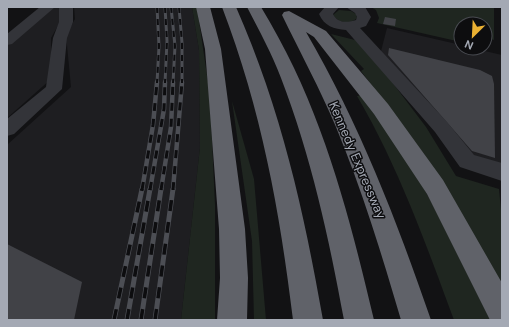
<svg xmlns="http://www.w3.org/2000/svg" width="509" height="327" viewBox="0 0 509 327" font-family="'DM Sans',sans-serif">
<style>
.built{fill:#1e1e21}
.green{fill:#1f2620}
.building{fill:#414247}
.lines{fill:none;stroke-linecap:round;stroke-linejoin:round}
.minor{fill:#333439;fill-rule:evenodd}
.highway{fill:#606269;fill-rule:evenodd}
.rail-far2-casing{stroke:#4c4e54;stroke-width:3}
.rail-far1-casing{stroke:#4c4e54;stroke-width:4.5}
.rail-casing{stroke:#4c4e54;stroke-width:5}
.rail-far2{stroke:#0d0d0f;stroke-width:2;stroke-dasharray:6;stroke-linecap:butt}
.rail-far1{stroke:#0d0d0f;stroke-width:3;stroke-dasharray:8;stroke-linecap:butt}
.rail{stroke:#0d0d0f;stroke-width:3.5;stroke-dasharray:11;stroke-linecap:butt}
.labels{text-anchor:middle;stroke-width:3;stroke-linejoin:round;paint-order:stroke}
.street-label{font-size:13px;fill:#a4a9b4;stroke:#0d0d0f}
</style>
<rect width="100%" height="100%" fill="#121214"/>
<g class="built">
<path d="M48 7H61L60 22 51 38V79L7 118V41Z"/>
<path d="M74 7H192L199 50 200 147 181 320H7V145L71 87 66 35 75 19Z"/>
<path d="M387 28 461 45V48H472L502 55V168L473 160 380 55Z"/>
</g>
<g class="green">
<path d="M192 7H197L210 96 215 205V320H181L200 147 199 50Z"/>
<path d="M371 7H494V40L485 37V24H461V42L377 23 379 18 376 10Z"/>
<path d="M339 10 351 11 356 14 357 18C350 25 338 23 333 15Z"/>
<path d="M331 34 355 40 373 57 426 127 456 176 499 189 502 220V286L455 202 424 154 361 71 364 69Z"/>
<path d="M364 95 402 148 495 320H454C426 244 398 166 357 96Z"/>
<path d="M232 101 254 179 266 320H254L252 241Z"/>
</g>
<g class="building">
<path d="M385 17 396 19 395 26 383 24Z"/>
<path d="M389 48 480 70 492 76 494 84 495 158 472 151 388 55Z"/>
<path d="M7 244 82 282 74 320H7Z"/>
</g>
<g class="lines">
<g class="minor">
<path d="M40 7H55L12 44 7 45V34Z"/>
<path d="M59 7H73V22L67 38 62 89 14 134 7 136V119L46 87 53 38 59 22Z"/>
<path d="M325 7H339L333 14C337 23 347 23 356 20L357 17 355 13 346 7H365L371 17 366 26 360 28 447 122 474 155 502 163V181L460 167 435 132 346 30C334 29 324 26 319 14Z"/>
</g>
<g class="highway">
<path d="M196 7H210L221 49 245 229 248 278 247 320H217L220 278 219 229 205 49Z"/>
<path d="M222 7H236C281 109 304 211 323 320H293C280 211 261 109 222 7Z"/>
<path d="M247 7H261C273 27 284 47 294 68 332 148 354 235 374 320H344C329 238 311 156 281 78 272 54 259 30 247 7Z"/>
<path d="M289 11 326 31 388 104 443 180 502 283V320H490L427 194 374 114 314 37 306 32C359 123 397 221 431 320H401C382 255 362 190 336 127 320 89 300 52 282 15L284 12Z"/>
</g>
<g class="rail-far2-casing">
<g id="rail-far2">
<path d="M157 7 159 46 157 83"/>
<path d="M165 7 167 41 165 83"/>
<path d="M171 7 175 46 173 83"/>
<path d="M179 7 182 43V83"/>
</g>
</g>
<g class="rail-far1-casing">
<g id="rail-far1">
<path d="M142 190 153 125 157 82"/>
<path d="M150 190 164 109 165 82"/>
<path d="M161 190 171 127 173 82"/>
<path d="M173 190 182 82"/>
</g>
</g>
<g class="rail-casing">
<g id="rail">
<path d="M114 320 142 189"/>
<path d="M127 320 150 189"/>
<path d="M141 320 161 189"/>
<path d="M155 320 173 189"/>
</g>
</g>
<use href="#rail-far2" class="rail-far2"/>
<use href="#rail-far1" class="rail-far1"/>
<use href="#rail" class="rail"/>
</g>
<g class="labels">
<g class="street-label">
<text transform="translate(358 160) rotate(67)" y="5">Kennedy Expressway</text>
</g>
</g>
<rect width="509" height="327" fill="none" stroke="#a4a9b4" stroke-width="16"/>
<g transform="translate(473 36) rotate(204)"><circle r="19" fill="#0d0d0f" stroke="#494b51"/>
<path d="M0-3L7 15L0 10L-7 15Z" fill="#ebb133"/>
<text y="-6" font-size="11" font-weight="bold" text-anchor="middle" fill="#a4a9b4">N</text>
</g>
</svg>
